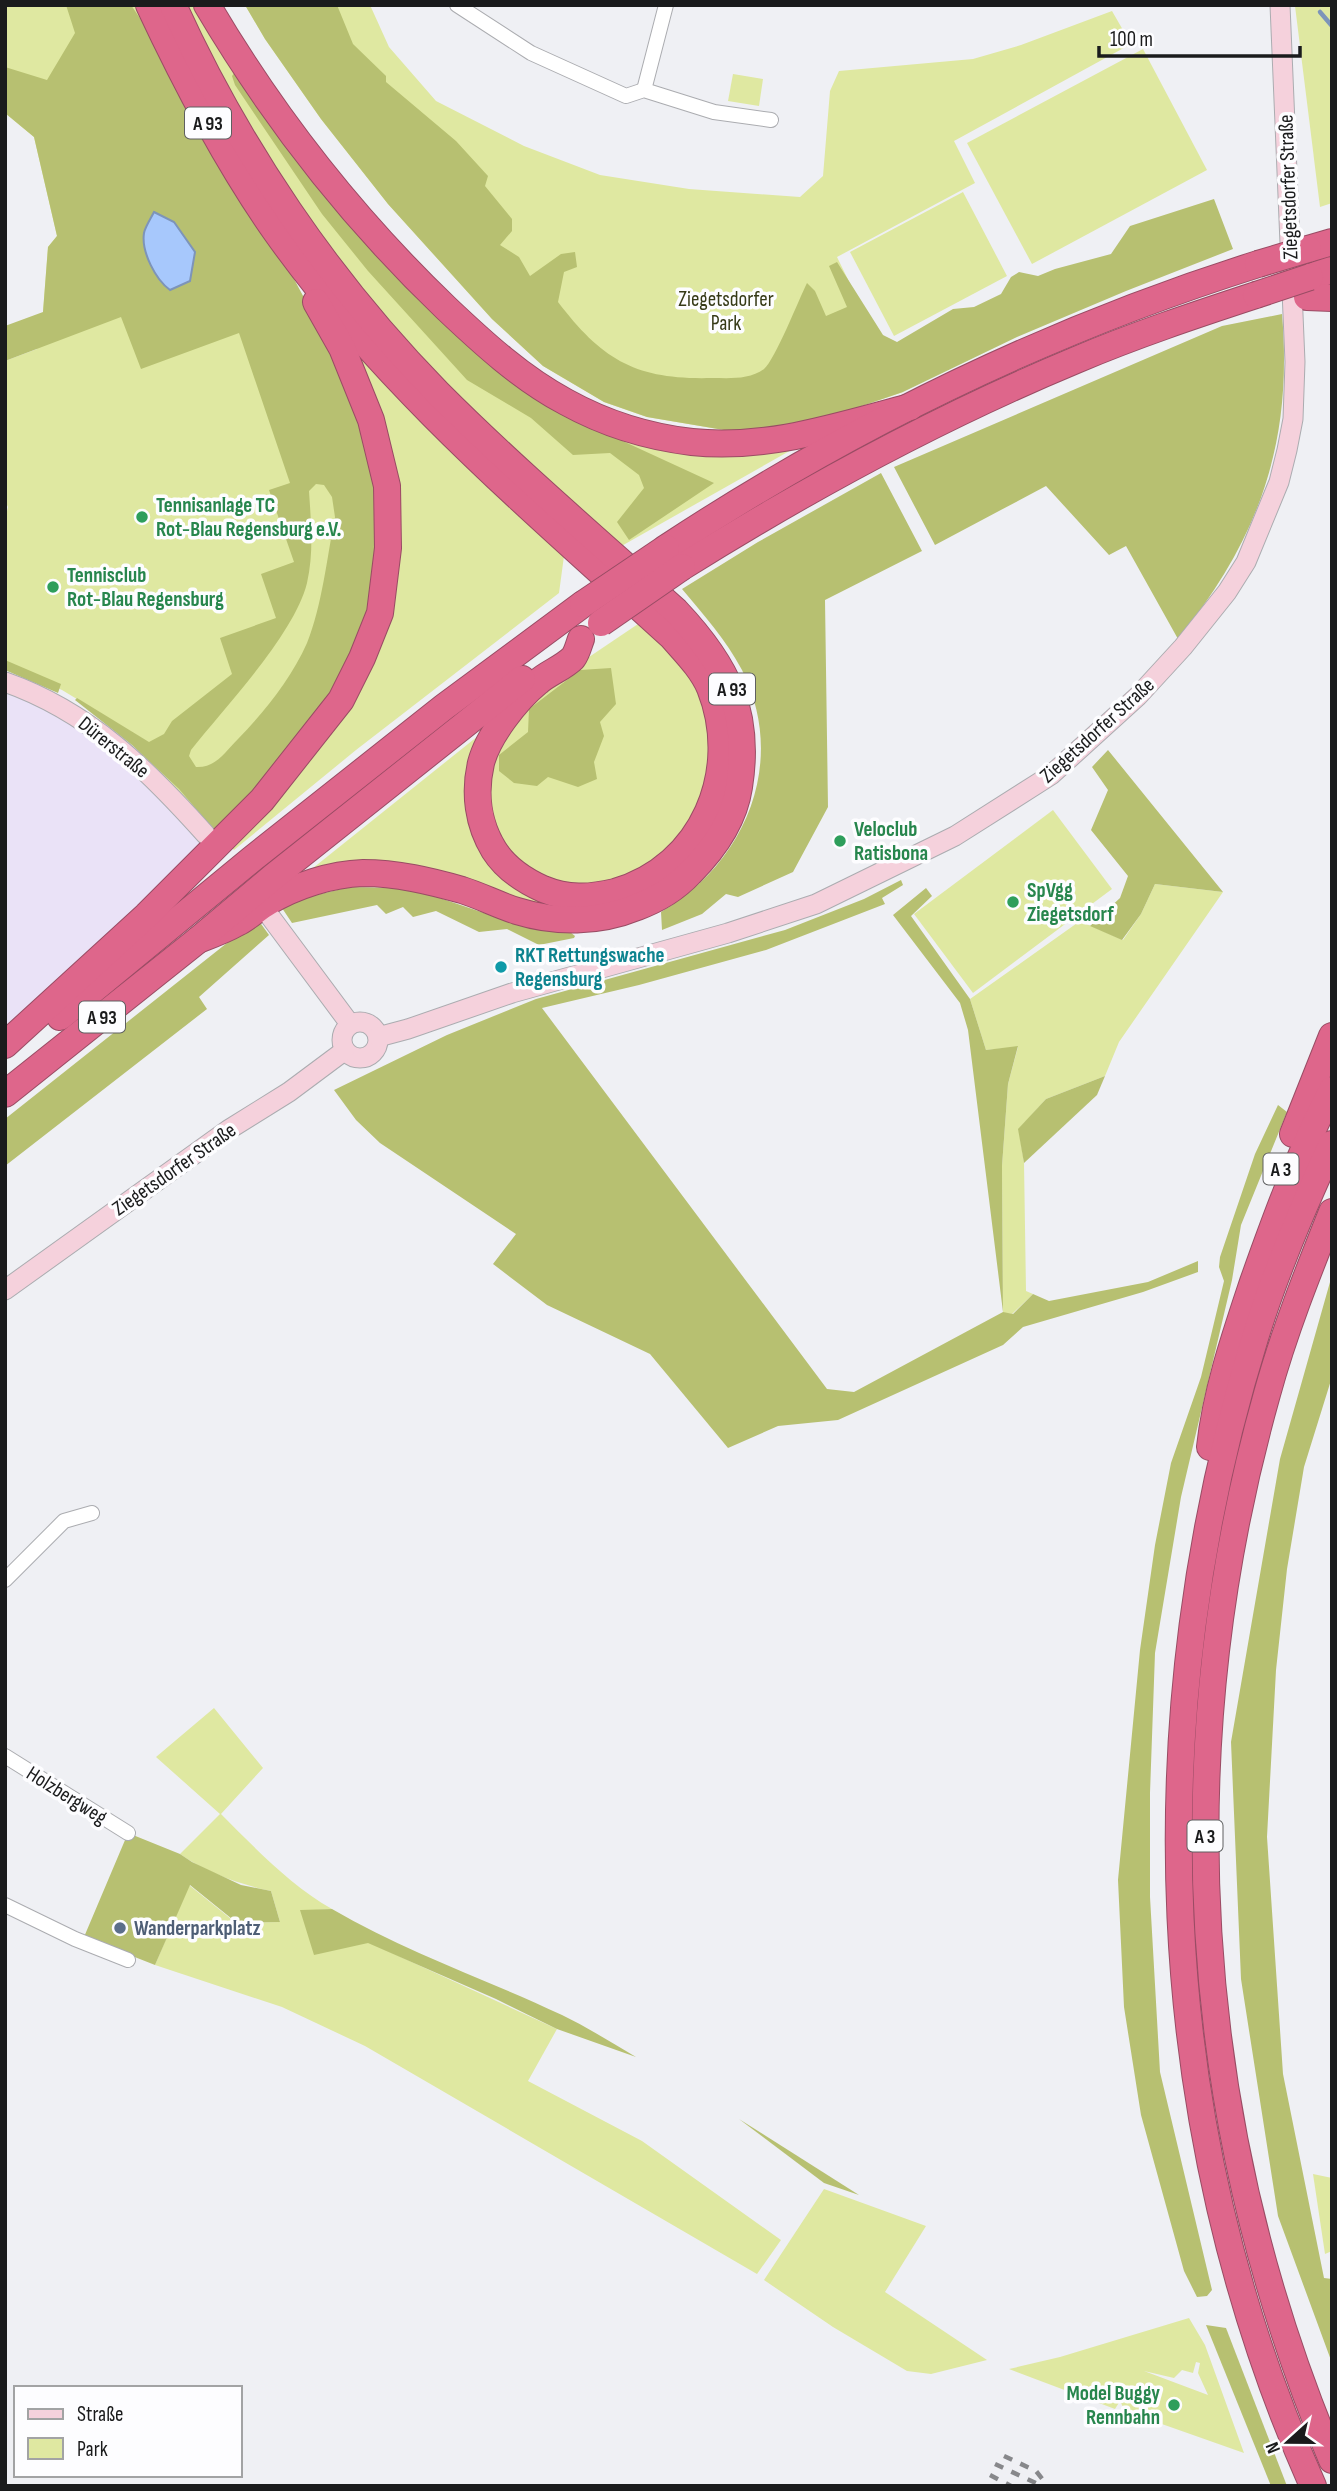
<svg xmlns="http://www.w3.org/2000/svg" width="1337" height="2491" viewBox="0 0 1337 2491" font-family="'Sofia Sans Condensed',sans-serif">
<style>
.commercial{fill:#eae2f7}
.green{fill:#dfe8a1;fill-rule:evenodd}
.forest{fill:#b7c071;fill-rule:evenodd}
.water{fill:#a7c8fc;stroke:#7d94b9;stroke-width:2}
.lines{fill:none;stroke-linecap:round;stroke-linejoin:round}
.stream{stroke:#7d94b9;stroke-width:4.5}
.street-casing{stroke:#abacb0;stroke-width:16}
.secondary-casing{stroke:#abacb0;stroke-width:21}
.highway-casing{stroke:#994c64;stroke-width:28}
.street{stroke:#fff;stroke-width:14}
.secondary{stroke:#f5d1dc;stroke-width:19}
.highway{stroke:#de668b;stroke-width:26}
.rail{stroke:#87888b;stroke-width:4.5;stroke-dasharray:9 9;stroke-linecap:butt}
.highway-bridge-casing{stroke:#994c64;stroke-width:28;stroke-linecap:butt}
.highway-bridge{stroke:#de668b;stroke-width:26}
.leisure-dot{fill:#2e9e5b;stroke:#fdfdff;stroke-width:2.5}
.culture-dot{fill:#0f9aa8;stroke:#fdfdff;stroke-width:2.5}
.service-dot{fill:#5c6f8a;stroke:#fdfdff;stroke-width:2.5}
.labels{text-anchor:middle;stroke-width:7;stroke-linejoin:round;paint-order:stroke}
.shield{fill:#fdfdff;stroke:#5e5f60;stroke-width:2}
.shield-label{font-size:19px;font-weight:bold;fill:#1a1b1c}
.street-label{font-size:21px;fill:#1a1b1c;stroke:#fdfdff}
.park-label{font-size:21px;fill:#363a17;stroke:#fdfdff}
.leisure-label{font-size:21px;font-weight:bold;fill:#27864d;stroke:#fdfdff;text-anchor:start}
.culture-label{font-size:21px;font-weight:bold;fill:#0d838f;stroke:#fdfdff;text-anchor:start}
.service-label{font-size:21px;font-weight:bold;fill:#4e5e75;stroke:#fdfdff;text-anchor:start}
</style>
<rect width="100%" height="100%" fill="#eff0f4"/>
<path class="commercial" d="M5 690 84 729 162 796 201 844 163 888 5 1031Z"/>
<g class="green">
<path d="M5 5H139L185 96 294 279 370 609 212 832 138 754 148 742 62 690 5 667V519L8 507 5 501V361L37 349 43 312 48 247 57 236 34 137 5 113Z"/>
<path d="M181 5H198L280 130 573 417 793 449 618 548 423 365 289 197Z"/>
<path d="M245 5H370L389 47 436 101 524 146 600 175 689 189 800 197 823 176 830 91 839 71 973 59 1021 45 1112 11 1131 44 954 141 975 183 837 257 903 392 841 413 724 430 647 417 604 402 543 366 492 319 388 204 321 119 265 39Z"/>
<path d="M1332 5V203L1320 207 1295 6Z"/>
<path d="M1143 49 1207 170 1032 264 967 143Z"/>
<path d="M733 74 763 79 759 106 728 101Z"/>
<path d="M963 192 1007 276 894 336 850 252Z"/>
<path d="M350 344 564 556 559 593 356 750 234 850 230 846 391 613 401 535 398 485Z"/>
<path d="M641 622 670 649 695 683 708 714 712 745 706 794 676 845 634 876 573 888 519 866 487 817 493 750 543 688Z"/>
<path d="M478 736 464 789 471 827 578 913 308 872Z"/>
<path d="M1053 810 1112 889 973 993 914 914Z"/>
<path d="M1155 884 1223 892 1119 1042 1105 1076 1046 1099 1019 1129 1024 1163 1026 1291 1033 1294 1012 1314 1003 1313 1002 1166 1008 1084 1018 1047 986 1050 970 999 1080 921 1123 940 1141 914Z"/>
<path d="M214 1708 263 1768 221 1814C255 1848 290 1885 332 1909L301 1911 557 2029 528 2081 642 2141 781 2240 757 2274 365 2046 282 2007 155 1965 189 1885 236 1923 280 1922 271 1891C239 1884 207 1873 180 1854L220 1814 156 1757Z"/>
<path d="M1313 2174 1332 2178V2251L1325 2254Z"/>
<path d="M824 2189 926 2226 885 2292 987 2360 931 2374 907 2371 833 2327 764 2280Z"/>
<path d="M1189 2318 1205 2345 1244 2453 1125 2411 1120 2401 1115 2409 1009 2369 1060 2357ZM1196 2362 1200 2363 1198 2373 1208 2395 1144 2371 1174 2378 1182 2370 1193 2373Z"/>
</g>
<g class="forest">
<path d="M66 5H131L156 42 294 279 325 337 372 453 381 528 370 609 350 660 308 728 254 791 214 830 179 789 132 745 75 700 77 698 149 742 164 734 172 721 232 674 220 638 276 618 261 574 294 562 269 490 290 483 239 333 141 369 121 317 5 361V326L43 312 48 247 57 236 34 137 5 113V67L47 80 75 33ZM316 484 324 485 332 497 335 517C327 557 322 606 307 643 291 679 265 711 238 739 225 752 216 768 196 767L189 756 191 750C225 707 294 635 307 583 314 552 311 522 309 491Z"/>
<path d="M245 5H337L353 44 386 76V82L456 141 488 176 485 186 512 219V231L500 245 519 257 530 276 561 254 575 252 577 267 564 272 558 302C603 361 637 380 712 378 729 378 749 380 764 369 775 360 799 299 807 283L815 291 826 316 847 307 829 266 837 262 883 335 897 342 953 309 974 307 1001 294 1011 277 1019 272 1038 276 1055 269 1111 254 1130 226 1214 199 1233 249 1126 291 1017 337 903 392 841 413 762 430H724L647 417 604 402 543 366 492 319 388 204 321 119 265 39Z"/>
<path d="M235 72 356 225 614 437 714 483 629 540 617 522 644 488 639 475 610 453 573 455 531 418 467 380 368 271 322 214 235 85 232 76Z"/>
<path d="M1282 314C1293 443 1259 539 1178 639L1126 546 1109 555 1046 486 935 545 894 467 1222 326Z"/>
<path d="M881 473 922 551 825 600 828 807 793 872 738 897 726 894 702 914 662 930 661 912C746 862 788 762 742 670 726 640 704 615 682 589L758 542Z"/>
<path d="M5 660 61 684 58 693 5 670Z"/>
<path d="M611 668 616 704 600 722 604 736 594 762 597 779 578 787 548 777 537 786 514 783 499 771V755L528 732 529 709 580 670Z"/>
<path d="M1108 750 1223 892 1155 884 1141 914 1122 940 1090 926 1120 898 1128 876 1091 830 1108 790 1092 767Z"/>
<path d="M901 880 903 885 882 898 885 904 766 950 639 985 542 1008 827 1389 854 1392 1003 1312 968 1030 960 1003 893 915 926 888 932 896 911 916 970 999 986 1050 1018 1046 1008 1084 1002 1166 1003 1312 1013 1314 1033 1294 1049 1301 1148 1282 1198 1261V1272L1143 1292 1023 1327 1003 1345 838 1420 778 1426 728 1448 650 1354 547 1305 493 1264 516 1234 380 1143 356 1120 334 1090 447 1035 536 999 785 930 864 899Z"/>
<path d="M350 887 402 888 422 892 505 920 570 932 575 936 574 938 539 945 507 929 479 932 436 911 413 917 403 907 386 914 377 905 292 923 282 908 303 898Z"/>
<path d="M259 921 269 935 199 997 207 1009 5 1166V1119L232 939Z"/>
<path d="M1105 1076 1097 1095 1024 1163 1018 1129 1046 1099Z"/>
<path d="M1278 1105 1287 1112 1241 1225 1232 1280 1181 1497 1155 1653 1150 1793V1897L1160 2072 1212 2290 1207 2296 1197 2297 1184 2271 1141 2115 1124 2007 1118 1880 1140 1650 1155 1545 1171 1463 1201 1377 1224 1281 1219 1267 1220 1257 1255 1154Z"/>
<path d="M1332 1275V1377L1304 1467 1287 1569 1276 1670 1267 1837 1283 2074 1324 2278 1332 2279V2363L1278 2216 1241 1979 1231 1742 1280 1459Z"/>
<path d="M128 1833 180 1854 192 1862 241 1885 271 1891 280 1922 237 1923 190 1885 155 1965 84 1937Z"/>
<path d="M332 1909C405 1952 486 1979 562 2015 587 2027 612 2043 636 2057L557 2029 496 1999 368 1943 314 1955 300 1910Z"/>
<path d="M739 2119 859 2195 824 2183Z"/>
<path d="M1206 2325 1226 2328 1287 2486H1271Z"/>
</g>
<path class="water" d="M154 212 174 222 195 252 190 281 170 290C156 280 141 252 144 233 145 227 151 218 154 212Z"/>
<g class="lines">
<path class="stream" d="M1320 12 1332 26"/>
<g class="street-casing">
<g id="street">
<path d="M457 5 531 53 626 96 644 90 714 112 771 120"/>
<path d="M644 90 666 5"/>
<path d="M5 1580 64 1521 92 1513"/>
<path d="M5 1756 128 1833"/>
<path d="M5 1905 75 1939 128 1960"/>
</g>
</g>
<g class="secondary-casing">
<g id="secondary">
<path d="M5 682C90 712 147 769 206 835"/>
<path d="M269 915 350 1024"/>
<circle cx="360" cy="1040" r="18"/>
<path d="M378 1037 408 1029 512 993 728 933 816 904 955 836 1051 775 1138 696 1183 647 1227 592 1246 562 1279 482 1287 450 1293 419 1295 362 1280 5"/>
<path d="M5 1290 228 1130 289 1092 344 1051"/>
</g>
</g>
<g class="highway-casing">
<g id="highway">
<path d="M149 5C186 84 226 161 276 232 386 387 533 510 672 637 686 653 702 669 710 688 743 771 703 867 615 892 590 898 567 899 543 889 523 880 506 869 494 850 478 824 474 793 481 763 488 736 516 700 538 682 548 673 563 668 573 658 577 653 579 644 581 639"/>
<path d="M173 5C238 148 328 281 438 393 514 469 596 539 676 611 727 665 751 712 739 787 734 821 713 850 690 873 675 889 656 900 637 907 598 923 556 923 517 911 498 905 481 896 462 890 430 881 397 873 363 873 331 874 295 886 268 902 257 908 248 918 237 923 225 930 211 935 198 940"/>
<path d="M207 5C273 117 352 218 446 308 483 343 521 378 566 402 604 423 649 437 692 442 767 450 838 426 910 407"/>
<path d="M1308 249 1332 242"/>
<path d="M1310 277 1332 270"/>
<path d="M1307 297 1332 298"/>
<path d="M666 548C848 428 1049 330 1258 264"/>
<path d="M682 567C808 488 939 417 1076 360 1135 335 1195 315 1256 295"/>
<path d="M60 1017 252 859 444 707 583 604"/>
<path d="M5 1045 147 915 262 800 341 700 362 658 380 613 388 548 387 486 371 420 342 348 316 302"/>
<path d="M5 1094 198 940 273 877 522 679"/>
<path d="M1293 1134 1332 1036"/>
<path d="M1332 1212C1308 1272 1284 1332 1267 1394 1167 1748 1189 2121 1332 2460"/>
<path d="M1210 1447C1216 1391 1235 1336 1253 1282 1276 1217 1300 1152 1332 1090"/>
<path d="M1313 2486C1153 2127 1139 1712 1255 1338 1275 1272 1303 1207 1332 1144"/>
</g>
</g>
<use href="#street" class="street"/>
<use href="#secondary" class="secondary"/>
<use href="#highway" class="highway"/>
<g class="rail">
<path d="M1004 2456 1036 2471 1048 2486"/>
<path d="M995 2464 1042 2486"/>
<path d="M990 2475 1011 2486"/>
</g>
<g class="highway-bridge-casing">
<g id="highway-bridge">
<path d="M1258 264 1308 249"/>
<path d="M1256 295 1310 277"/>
<path d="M583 604 666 548"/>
<path d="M601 623 682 567"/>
</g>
</g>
<use href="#highway-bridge" class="highway-bridge"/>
</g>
<g class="leisure-dot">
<circle cx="142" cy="517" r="7"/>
<circle cx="53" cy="587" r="7"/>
<circle cx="840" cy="841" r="7"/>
<circle cx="1013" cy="902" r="7"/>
<circle cx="1174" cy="2405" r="7"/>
</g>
<circle class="culture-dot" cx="501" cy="967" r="7"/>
<circle class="service-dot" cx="120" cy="1928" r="7"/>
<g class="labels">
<g class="shield">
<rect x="185" y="107.5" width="46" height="31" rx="5"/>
<rect x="709" y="673.5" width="46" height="31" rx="5"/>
<rect x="79" y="1001.5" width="46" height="31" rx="5"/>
<rect x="1263.5" y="1153.5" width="35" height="31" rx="5"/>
<rect x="1187.5" y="1820.5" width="35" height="31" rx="5"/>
</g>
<g class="shield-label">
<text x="208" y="130">A 93</text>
<text x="732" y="696">A 93</text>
<text x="102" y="1024">A 93</text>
<text x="1281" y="1176">A 3</text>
<text x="1205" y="1843">A 3</text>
</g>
<g class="street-label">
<text transform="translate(1288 187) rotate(-92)" y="7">Ziegetsdorfer Straße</text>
<text transform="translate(1097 730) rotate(-42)" y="7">Ziegetsdorfer Straße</text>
<text transform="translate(114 747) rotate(39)" y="7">Dürerstraße</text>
<text transform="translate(174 1169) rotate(-35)" y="7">Ziegetsdorfer Straße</text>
<text transform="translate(67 1795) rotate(32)" y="7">Holzbergweg</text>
</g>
<g class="park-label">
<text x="726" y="306">Ziegetsdorfer<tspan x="726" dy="24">Park</tspan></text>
</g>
<g class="leisure-label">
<text x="156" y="512">Tennisanlage TC<tspan x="156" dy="24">Rot-Blau Regensburg e.V.</tspan></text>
<text x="67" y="582">Tennisclub<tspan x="67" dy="24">Rot-Blau Regensburg</tspan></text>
<text x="854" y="836">Veloclub<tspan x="854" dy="24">Ratisbona</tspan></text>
<text x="1027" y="897">SpVgg<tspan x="1027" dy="24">Ziegetsdorf</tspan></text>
<text x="1160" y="2400" text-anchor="end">Model Buggy<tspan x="1160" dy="24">Rennbahn</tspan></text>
</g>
<g class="culture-label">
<text x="515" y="962">RKT Rettungswache<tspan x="515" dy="24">Regensburg</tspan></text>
</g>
<g class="service-label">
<text x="134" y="1935">Wanderparkplatz</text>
</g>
</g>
<rect width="1337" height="2491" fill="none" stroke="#1a1b1c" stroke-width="14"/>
<rect x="14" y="2386" width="228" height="91" fill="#fdfdff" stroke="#a2a3a4" stroke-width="2"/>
<rect x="28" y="2409" width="35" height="10" fill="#f5d1dc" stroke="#a2a3a4" stroke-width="2"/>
<text x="77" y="2421" font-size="21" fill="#1a1b1c">Straße</text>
<rect x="28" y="2438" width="35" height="21" fill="#dfe8a1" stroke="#a2a3a4" stroke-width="2"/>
<text x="77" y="2456" font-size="21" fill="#1a1b1c">Park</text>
<g transform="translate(1288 2442) rotate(249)" stroke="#fdfdff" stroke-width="5" paint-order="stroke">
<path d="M0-5L12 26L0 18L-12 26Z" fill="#1a1b1c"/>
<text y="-10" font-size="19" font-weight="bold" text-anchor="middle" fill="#1a1b1c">N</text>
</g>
<path d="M1099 46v10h201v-10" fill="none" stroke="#1a1b1c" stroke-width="3.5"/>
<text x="1110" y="46" font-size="21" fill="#1a1b1c" stroke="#fdfdff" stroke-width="5" paint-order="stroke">100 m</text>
</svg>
